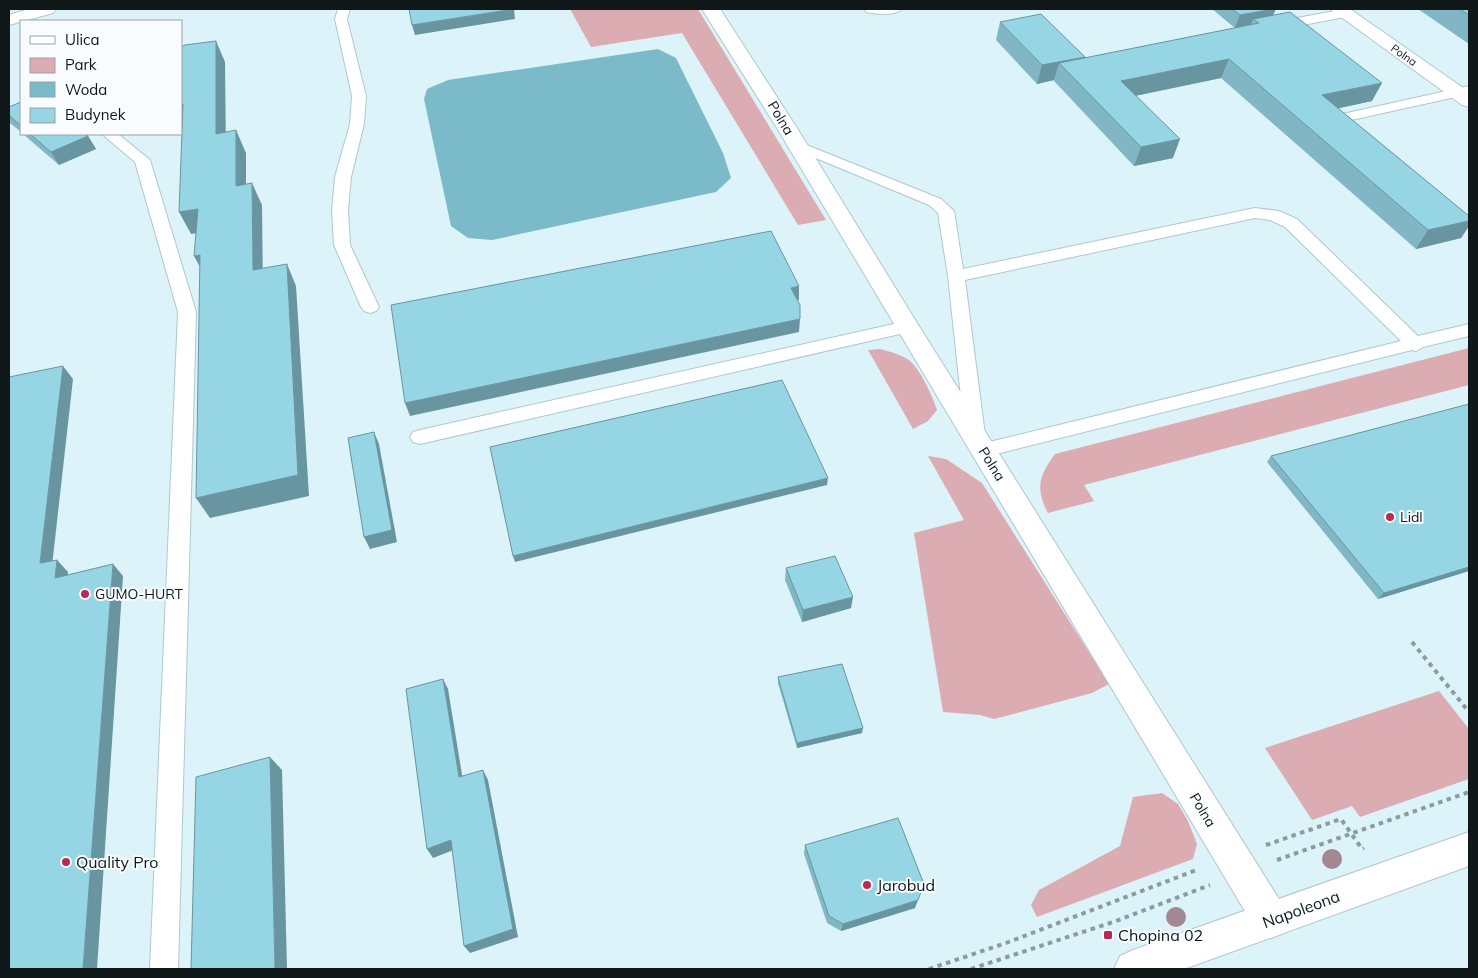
<svg xmlns="http://www.w3.org/2000/svg" width="1478" height="978" viewBox="0 0 1478 978" font-family="Mulish,sans-serif">
<style>
.green{fill:#dbadb3}
.water{fill:#7bbac9}
.lines{fill:none;stroke-linecap:round;stroke-linejoin:round}
.service-casing{stroke:#b0c7cd;stroke-width:2}
.minor-casing{stroke:#b0c7cd;stroke-width:2}
.tertiary-casing{stroke:#b0c7cd;stroke-width:2}
.path{stroke:#8b9ca0;stroke-width:4;stroke-dasharray:4.5 4.5;stroke-linecap:butt}
.service{fill:#fff;fill-rule:evenodd}
.minor{fill:#fff;fill-rule:evenodd}
.tertiary{fill:#fff;fill-rule:evenodd}
.tree{fill:#a38792}
.wall{fill:#81b7c4}
.shaded-wall{fill:#6995a0}
.building{fill:#96d5e4;stroke:#6995a0}
.poi-dot{fill:#b92953;stroke:#f8fcfe;stroke-width:2}
.labels{text-anchor:middle;stroke-width:4;stroke-linejoin:round;paint-order:stroke}
.far-street-label{font-size:11px;fill:#10181a;stroke:#f8fcfe}
.street-label{font-size:14px;fill:#10181a;stroke:#f8fcfe}
.poi-label{font-size:14px;fill:#10181a;stroke:#f8fcfe;text-anchor:start}
.near-poi-label{font-size:16px;fill:#10181a;stroke:#f8fcfe;text-anchor:start}
.near-street-label{font-size:16px;fill:#10181a;stroke:#f8fcfe}
</style>
<rect width="100%" height="100%" fill="#dcf3f9"/>
<g class="green">
<path d="M570 9H698L826 220 798 225 682 33 591 47Z"/>
<path d="M1469 348V385L1084 485 1094 501 1048 513C1035 488 1039 476 1055 454Z"/>
<path d="M880 349C890 352 901 354 910 361 920 369 933 397 937 410L928 421 913 429 868 350Z"/>
<path d="M928 456 946 459 982 483 1109 684 1092 693 994 719 980 715 943 712 914 533 964 520Z"/>
<path d="M1439 691 1469 729V779L1360 817 1352 806 1312 820 1265 748Z"/>
<path d="M1162 793 1178 804 1188 821 1197 844 1193 859 1037 917 1031 905 1039 890 1120 846 1133 797Z"/>
</g>
<path class="water" d="M658 49 676 58 723 153 731 178 716 192 492 240 468 238 451 226 424 99 427 89 448 80Z"/>
<g class="lines">
<g class="service-casing">
<g id="service">
<path d="M338 9H350L347 19 366 96 364 124 351 177 348 210 350 245 379 307 376 311 370 313 364 311 361 307 334 245 332 210 335 177 350 124 352 96 335 19Z"/>
<path d="M865 9H902C896 16 876 14 866 12Z"/>
<path d="M1345 9 1350 10 1351 13 1350 16 1276 30 1270 26 1276 22Z"/>
<path d="M1469 86V94L1347 121 1342 120 1340 117 1342 114 1347 113Z"/>
<path d="M102 134H118L150 160 196 312 178 969H150L178 312 135 162Z"/>
<path d="M799 142 941 199 954 211 963 269 1255 208 1279 211 1297 219 1418 336 1469 324V336L1423 347 1416 351 1412 350 984 457 977 455 974 450 977 445 1401 341 1285 227 1270 220 1255 218 965 280 985 435 982 440 975 442 968 440 965 435 948 276 938 213 929 205 794 149 792 146 794 143Z"/>
<path d="M907 321 913 323 916 327 913 331 420 444 413 442 410 437 413 432 420 430Z"/>
</g>
</g>
<g class="minor-casing">
<g id="minor">
<path d="M29 9H56L53 13 9 25V15Z"/>
<path d="M702 9H720L797 128 917 323 1284 907 1289 920 1284 933 1271 938 1258 933 777 128Z"/>
<path d="M1330 9H1350L1469 92V107L1462 105Z"/>
</g>
</g>
<g class="tertiary-casing">
<path id="tertiary" d="M1469 832V866L1184 969H1114L1120 956 1133 950Z"/>
</g>
<g class="path">
<path d="M1412 642 1469 712"/>
<path d="M1266 845 1341 819 1362 849 1364 848"/>
<path d="M1277 860 1469 792"/>
<path d="M929 969 1006 943 1199 869"/>
<path d="M971 969 1116 921 1210 885"/>
</g>
<use href="#service" class="service"/>
<use href="#minor" class="minor"/>
<use href="#tertiary" class="tertiary"/>
</g>
<g class="tree">
<circle cx="1332" cy="859" r="10"/>
<circle cx="1176" cy="917" r="10"/>
</g>
<g class="wall">
<path d="M1212 9H1276L1273 15 1372 101 1338 108 1469 216V226L1461 238 1416 249 1221 78 1135 96 1173 158 1134 166 1054 81V80L1037 84 996 40 1000 22 1085 57V58L1251 25 1235 28Z"/>
<path d="M1418 9H1469V44Z"/>
<path d="M21 102V132L10 123 9 120V107Z"/>
<path d="M23 134H85L88 136 96 149 59 165Z"/>
<path d="M1271 456 1469 571 1378 599 1267 462Z"/>
<path d="M786 568 851 608 802 622 785 580Z"/>
<path d="M778 677 862 733 797 748 778 683Z"/>
<path d="M805 845 915 908 841 931 827 923 804 854Z"/>
</g>
<g class="shaded-wall">
<path d="M514 9 515 19 415 35 412 25Z"/>
<path d="M1276 9 1270 21 1253 19 1251 25 1235 28 1240 15Z"/>
<path d="M216 41 225 62 226 156 216 134Z"/>
<path d="M1085 57 1080 75 1059 63 1054 80 1037 84 1042 65Z"/>
<path d="M1229 59 1221 78 1115 100 1121 81Z"/>
<path d="M1382 83 1372 101 1313 114 1322 95Z"/>
<path d="M183 104 194 126 181 128V105Z"/>
<path d="M236 130 246 153V208L236 186Z"/>
<path d="M88 136 96 149 59 165 51 152Z"/>
<path d="M1180 139 1173 158 1134 166 1141 147Z"/>
<path d="M252 183 262 205 263 293 253 270Z"/>
<path d="M198 209 209 231 191 234 179 212Z"/>
<path d="M1469 221V226L1461 238 1416 249 1428 230Z"/>
<path d="M200 255 206 278 194 256Z"/>
<path d="M287 264 296 286 309 496 210 518 196 498Z"/>
<path d="M799 286V300L791 301V288Z"/>
<path d="M800 319 799 332 410 416 405 403Z"/>
<path d="M63 366 73 379 51 575 40 563Z"/>
<path d="M374 432 379 444 397 542 370 549 364 537Z"/>
<path d="M828 478 827 485 515 562 513 556Z"/>
<path d="M57 560 68 572 66 589 55 578Z"/>
<path d="M113 564 123 576 97 969H83Z"/>
<path d="M1469 567V571L1378 599 1384 593Z"/>
<path d="M853 597 851 608 802 622 803 610Z"/>
<path d="M443 679 448 689 464 787 459 777Z"/>
<path d="M863 728 862 733 797 748V743Z"/>
<path d="M270 757 282 770 287 969H275Z"/>
<path d="M483 770 488 780 518 937 470 953 464 946Z"/>
<path d="M451 840 456 849 433 858 427 849Z"/>
<path d="M918 900 915 908 841 931 843 924Z"/>
</g>
<g class="building">
<path d="M409 9H514L412 25Z"/>
<path d="M1232 9H1274L1240 15Z"/>
<path d="M1460 9H1469V15Z"/>
<path d="M1290 12 1382 83 1322 95 1469 216V221L1428 230 1229 59 1121 81 1180 139 1141 147 1059 63 1259 23 1253 19Z"/>
<path d="M1041 14 1085 57 1042 65 1000 22Z"/>
<path d="M216 41V134L236 130V186L252 183 253 270 287 264 298 475 196 498 200 255 194 256 198 209 179 212 183 104 181 105V47L185 45Z"/>
<path d="M21 102V126L9 115V107Z"/>
<path d="M30 134H85L88 136 51 152Z"/>
<path d="M771 231 799 286 791 288 800 305V319L405 403 391 305Z"/>
<path d="M63 366 40 563 57 560 55 578 113 564 83 969H9V377Z"/>
<path d="M782 380 828 478 513 556 490 447Z"/>
<path d="M1469 404V567L1384 593 1271 456Z"/>
<path d="M374 432 392 530 364 537 348 438Z"/>
<path d="M835 556 853 597 803 610 786 568Z"/>
<path d="M842 664 863 728 797 743 778 677Z"/>
<path d="M443 679 459 777 483 770 513 929 464 946 451 840 427 849 406 689Z"/>
<path d="M270 757 275 969H191L196 777Z"/>
<path d="M898 818 924 884 918 900 843 924 829 916 805 845Z"/>
</g>
<g class="poi-dot">
<circle cx="1390" cy="517" r="5"/>
<circle cx="85" cy="594" r="5"/>
<circle cx="66" cy="862" r="5"/>
<circle cx="867" cy="885" r="5"/>
<rect x="1103" y="930" width="10" height="10" rx="2.5"/>
</g>
<g class="labels">
<g class="far-street-label">
<text transform="translate(1404 55) rotate(35)" y="4">Polna</text>
</g>
<g class="street-label">
<text transform="translate(781 118) rotate(59)" y="5">Polna</text>
<text transform="translate(992 464) rotate(58)" y="5">Polna</text>
<text transform="translate(1203 810) rotate(59)" y="5">Polna</text>
</g>
<g class="poi-label">
<text x="1400" y="522">Lidl</text>
<text x="95" y="599">GUMO-HURT</text>
</g>
<g class="near-poi-label">
<text x="76" y="868">Quality Pro</text>
<text x="877" y="891">Jarobud</text>
<text x="1118" y="941">Chopina 02</text>
</g>
<g class="near-street-label">
<text transform="translate(1301 909) rotate(-20)" y="6">Napoleona</text>
</g>
</g>
<rect width="1478" height="978" fill="none" stroke="#10181a" stroke-width="20"/>
<rect x="20" y="20" width="162" height="115" fill="#f8fcfe" stroke="#9ba1a3"/>
<rect x="30" y="36" width="25" height="8" fill="#ffffff" stroke="#9ba1a3"/>
<text x="65" y="45" font-size="15" fill="#10181a">Ulica</text>
<rect x="30" y="58" width="25" height="15" fill="#dbadb3" stroke="#9ba1a3"/>
<text x="65" y="70" font-size="15" fill="#10181a">Park</text>
<rect x="30" y="82" width="25" height="15" fill="#7bbac9" stroke="#9ba1a3"/>
<text x="65" y="95" font-size="15" fill="#10181a">Woda</text>
<rect x="30" y="108" width="25" height="15" fill="#96d5e4" stroke="#9ba1a3"/>
<text x="65" y="120" font-size="15" fill="#10181a">Budynek</text>
</svg>
